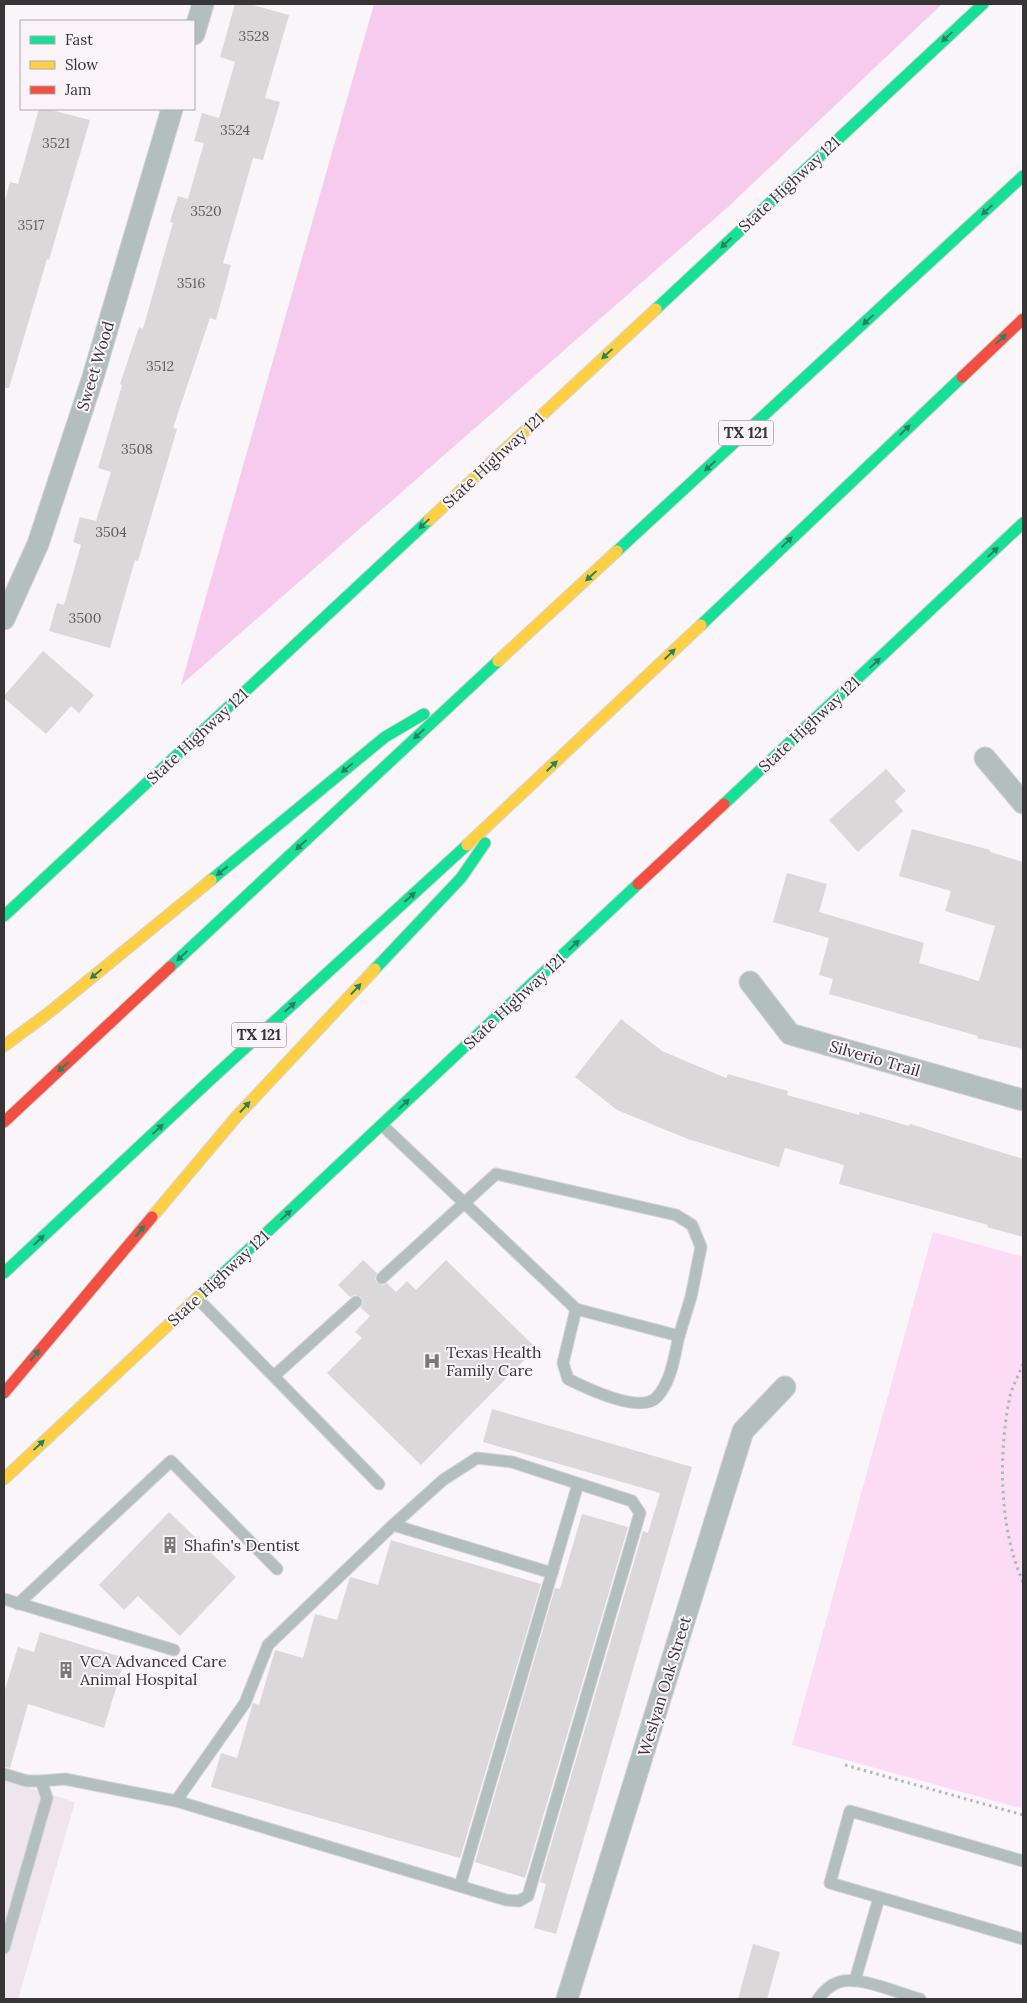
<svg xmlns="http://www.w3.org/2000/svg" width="1027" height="2003" viewBox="0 0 1027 2003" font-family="Lora,serif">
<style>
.built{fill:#eee6ec}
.green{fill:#fcdcf4}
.forest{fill:#f7cbed}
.building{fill:#dbd8da}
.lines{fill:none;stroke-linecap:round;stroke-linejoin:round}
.lane-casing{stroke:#d5d3d5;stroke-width:13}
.street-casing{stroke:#d5d3d5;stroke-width:23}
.fast-casing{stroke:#d5d3d5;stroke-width:13}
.slow-casing{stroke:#d5d3d5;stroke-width:13}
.jam-casing{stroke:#d5d3d5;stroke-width:13}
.path{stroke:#b0b8b6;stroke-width:3;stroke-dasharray:2.5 4;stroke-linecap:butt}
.lane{stroke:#b2bfbc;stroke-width:11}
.street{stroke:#b2bfbc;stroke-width:21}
.fast{stroke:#16e098;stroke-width:11}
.slow{stroke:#ffcf43;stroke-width:11}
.jam{stroke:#f24e42;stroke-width:11}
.oneway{fill:#288262}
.labels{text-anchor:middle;stroke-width:4;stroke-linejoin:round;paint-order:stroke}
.number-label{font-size:14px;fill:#605e5f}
.shield{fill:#faf4f9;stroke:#726e70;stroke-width:1}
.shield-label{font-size:15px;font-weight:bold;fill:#373536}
.street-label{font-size:16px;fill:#373536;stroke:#faf4f9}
.poi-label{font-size:16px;fill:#373536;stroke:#faf4f9;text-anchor:start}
</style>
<rect width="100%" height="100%" fill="#f9f5f8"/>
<path class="built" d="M4 1780 75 1802 18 1999H4Z"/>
<path class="green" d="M933 1232 1023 1257V1809L792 1745Z"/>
<path class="forest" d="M374 4H942L728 207 181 685Z"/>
<g class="building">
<path d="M235 4H250L289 15 265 98 280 102 263 160 253 158 223 263 231 265 216 320 210 318 173 428 177 429 138 561 135 560 110 648 49 631 57 603 64 605 81 545 73 542 80 517 96 521 111 472 98 468 122 385 120 384 139 327 143 329 173 223 170 222 178 196 188 199 204 143 194 141 202 113 219 118 235 62 220 57Z"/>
<path d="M39 109H47L90 120 49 260 47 259 9 388H4V204L10 182 18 184Z"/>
<path d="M43 651 94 695 79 713 71 706 46 734 4 698V696Z"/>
<path d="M886 769 906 791 895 801 903 811 858 852 829 820Z"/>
<path d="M912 829 990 850V852L1023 862V1049L977 1038 978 1036 829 994 833 979 819 975 829 938 773 922 787 873 827 884 819 912 924 943 919 963 979 981 995 926 945 911 951 891 899 876Z"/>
<path d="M621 1019 662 1051 726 1078 728 1074 788 1091 787 1095 859 1115 860 1112 909 1126 910 1124 1023 1159V1237L987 1227 988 1225 839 1184 844 1165 785 1148 779 1167 688 1139 617 1110 575 1077Z"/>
<path d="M363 1260 377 1273 375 1279 377 1283 383 1285 387 1283 396 1292 407 1281 416 1290 446 1260 536 1348 421 1465 327 1373 362 1338 355 1332 370 1316 361 1308 363 1301 361 1297 355 1295 350 1297 338 1285Z"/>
<path d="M492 1409 692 1467 556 1934 534 1928 546 1884 540 1882 643 1531 648 1533 660 1493 483 1442Z"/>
<path d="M169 1512 236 1577 180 1636 138 1596 124 1610 99 1585Z"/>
<path d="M582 1514 628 1527 525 1878 475 1862 555 1588 560 1589Z"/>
<path d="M391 1540 541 1584 460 1858 211 1787 221 1753 237 1758 253 1703 259 1705 275 1650 303 1658 315 1614 337 1620 350 1577 378 1585Z"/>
<path d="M40 1632 125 1658 104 1728 28 1704 10 1768 4 1767V1693L18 1647 34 1652Z"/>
<path d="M753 1944 780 1952 767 1999H738Z"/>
</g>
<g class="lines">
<g class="lane-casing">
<g id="lane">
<path d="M382 1125 576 1309 679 1336 691 1297 701 1247 692 1225 676 1215 496 1174 382 1278"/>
<path d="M197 1298 379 1484"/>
<path d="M576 1309 563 1363 568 1379C586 1388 641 1415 657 1397 672 1380 674 1357 679 1336"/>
<path d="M274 1376 356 1302"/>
<path d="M393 1525 552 1573"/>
<path d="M4 1599 174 1650"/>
<path d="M18 1604 171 1461 277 1569"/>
<path d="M4 1774 27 1781H41L47 1798 4 1948"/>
<path d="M41 1781 65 1779 176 1801 245 1703 268 1645 393 1525 443 1480 477 1458 512 1462 632 1501 640 1513 528 1896 519 1901 506 1900 176 1801"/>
<path d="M1023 1861 850 1811 830 1883 1023 1939"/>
<path d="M460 1886 578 1484"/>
<path d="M855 1980 879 1898"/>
<path d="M818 1999C823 1992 830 1985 839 1982 858 1975 901 1994 920 1999"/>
</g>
</g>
<g class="street-casing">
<g id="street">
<path d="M194 34 203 4"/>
<path d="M4 619 38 544 93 377 172 109"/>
<path d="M985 758 1023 803"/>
<path d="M750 982 790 1034 1023 1100"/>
<path d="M567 1999 743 1431 785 1387"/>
</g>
</g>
<g class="fast-casing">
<g id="fast">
<path d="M656 309 983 4"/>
<path d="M617 551 1023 176"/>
<path d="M701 625 962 377"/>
<path d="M724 804 1023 523"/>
<path d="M211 880 385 737 424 714"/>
<path d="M4 916 429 520"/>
<path d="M170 967 498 661"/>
<path d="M375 969 461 878 485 843"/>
<path d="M4 1273 208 1082 467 845"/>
<path d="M198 1297 638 884"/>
</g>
</g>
<g class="slow-casing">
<g id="slow">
<path d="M429 520 656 309"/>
<path d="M498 661 617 551"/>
<path d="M467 845 701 625"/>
<path d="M4 1046 51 1011 211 880"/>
<path d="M152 1217 237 1116 375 969"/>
<path d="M4 1479 198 1297"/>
</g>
</g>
<g class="jam-casing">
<g id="jam">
<path d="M962 377 1023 319"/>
<path d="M638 884 724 804"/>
<path d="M4 1122 170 967"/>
<path d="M4 1393 152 1217"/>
</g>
</g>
<g class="path">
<path d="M1023 1364C1019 1374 1013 1385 1010 1396 998 1453 999 1529 1023 1582"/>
<path d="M845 1765 1023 1815"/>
</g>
<use href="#lane" class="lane"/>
<use href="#street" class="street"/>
<use href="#fast" class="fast"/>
<use href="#slow" class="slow"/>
<use href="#jam" class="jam"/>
</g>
<defs><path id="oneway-solid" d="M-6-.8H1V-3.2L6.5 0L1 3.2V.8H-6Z" transform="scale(1.25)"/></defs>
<g class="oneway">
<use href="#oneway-solid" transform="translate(947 37) rotate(137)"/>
<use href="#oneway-solid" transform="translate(987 210) rotate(137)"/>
<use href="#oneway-solid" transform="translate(726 243) rotate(137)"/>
<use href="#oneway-solid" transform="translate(868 320) rotate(137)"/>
<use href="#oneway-solid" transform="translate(1001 339) rotate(-43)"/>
<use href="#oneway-solid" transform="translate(607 354) rotate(137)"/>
<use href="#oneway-solid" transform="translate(905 430) rotate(-44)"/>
<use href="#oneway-solid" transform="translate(710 466) rotate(137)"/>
<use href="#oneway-solid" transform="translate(424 524) rotate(137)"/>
<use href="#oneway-solid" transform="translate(787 542) rotate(-44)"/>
<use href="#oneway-solid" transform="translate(993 552) rotate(-43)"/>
<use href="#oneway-solid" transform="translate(591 576) rotate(137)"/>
<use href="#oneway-solid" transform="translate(670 654) rotate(-44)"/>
<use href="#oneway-solid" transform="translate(875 663) rotate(-43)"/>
<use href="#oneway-solid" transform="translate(419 734) rotate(137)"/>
<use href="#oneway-solid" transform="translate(552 766) rotate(-44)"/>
<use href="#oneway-solid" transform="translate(347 768) rotate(141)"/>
<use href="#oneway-solid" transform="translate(301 845) rotate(137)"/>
<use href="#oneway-solid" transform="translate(222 871) rotate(141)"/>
<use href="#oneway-solid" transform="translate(410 897) rotate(-42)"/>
<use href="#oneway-solid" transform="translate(574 945) rotate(-43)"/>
<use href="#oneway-solid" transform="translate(182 956) rotate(137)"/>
<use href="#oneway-solid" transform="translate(96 974) rotate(141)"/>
<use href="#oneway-solid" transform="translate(356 989) rotate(-47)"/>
<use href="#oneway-solid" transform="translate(290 1007) rotate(-42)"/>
<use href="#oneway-solid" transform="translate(63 1067) rotate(137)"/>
<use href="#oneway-solid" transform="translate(404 1104) rotate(-43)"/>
<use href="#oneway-solid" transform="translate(245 1107) rotate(-47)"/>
<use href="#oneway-solid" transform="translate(158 1129) rotate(-43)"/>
<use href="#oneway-solid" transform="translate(286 1215) rotate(-43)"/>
<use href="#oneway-solid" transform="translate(140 1231) rotate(-50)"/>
<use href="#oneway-solid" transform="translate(39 1240) rotate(-43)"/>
<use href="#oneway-solid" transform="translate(35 1355) rotate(-50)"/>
<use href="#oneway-solid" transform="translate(39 1445) rotate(-43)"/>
</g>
<defs>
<g id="hospital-bare" transform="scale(1.35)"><path d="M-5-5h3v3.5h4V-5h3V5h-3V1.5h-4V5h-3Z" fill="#7b787a" stroke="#faf4f9" stroke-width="2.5" paint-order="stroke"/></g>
<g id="building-bare" transform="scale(1.35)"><path d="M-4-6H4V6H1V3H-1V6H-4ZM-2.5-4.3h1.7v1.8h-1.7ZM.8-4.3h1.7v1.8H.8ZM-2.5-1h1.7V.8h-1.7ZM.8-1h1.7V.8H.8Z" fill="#7b787a" stroke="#faf4f9" stroke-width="2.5" paint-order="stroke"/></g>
</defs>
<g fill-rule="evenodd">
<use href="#hospital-bare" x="432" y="1361"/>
<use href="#building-bare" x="170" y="1545"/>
<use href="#building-bare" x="66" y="1670"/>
</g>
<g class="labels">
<g class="number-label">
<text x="254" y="41">3528</text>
<text x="235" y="135">3524</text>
<text x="56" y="148">3521</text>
<text x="206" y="216">3520</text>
<text x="31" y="230">3517</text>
<text x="191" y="288">3516</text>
<text x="160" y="371">3512</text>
<text x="137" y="454">3508</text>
<text x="111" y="537">3504</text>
<text x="85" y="623">3500</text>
</g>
<g class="shield">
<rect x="718.5" y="420.5" width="55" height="25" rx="4"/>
<rect x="231.5" y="1022.5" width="55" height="25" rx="4"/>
</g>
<g class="shield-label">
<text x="746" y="438">TX 121</text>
<text x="259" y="1040">TX 121</text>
</g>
<g class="street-label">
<text transform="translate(789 184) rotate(-43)" y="6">State Highway 121</text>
<text transform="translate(95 366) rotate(-73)" y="6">Sweet Wood</text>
<text transform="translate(493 460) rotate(-43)" y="6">State Highway 121</text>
<text transform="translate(809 724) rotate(-43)" y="6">State Highway 121</text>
<text transform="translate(197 736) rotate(-43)" y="6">State Highway 121</text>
<text transform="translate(514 1001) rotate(-43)" y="6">State Highway 121</text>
<text transform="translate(875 1058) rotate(16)" y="6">Silverio Trail</text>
<text transform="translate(218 1278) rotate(-43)" y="6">State Highway 121</text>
<text transform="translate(664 1686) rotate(-73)" y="6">Weslyan Oak Street</text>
</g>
<g class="poi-label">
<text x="446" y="1358">Texas Health<tspan x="446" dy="18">Family Care</tspan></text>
<text x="184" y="1551">Shafin's Dentist</text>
<text x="80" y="1667">VCA Advanced Care<tspan x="80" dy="18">Animal Hospital</tspan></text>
</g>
</g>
<rect width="1027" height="2003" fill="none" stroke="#373536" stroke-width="10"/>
<rect x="20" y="20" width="175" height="90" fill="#faf4f9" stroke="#aca8ab"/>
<rect x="30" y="36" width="25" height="8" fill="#16e098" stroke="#aca8ab"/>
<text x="65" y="45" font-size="15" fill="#373536">Fast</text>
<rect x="30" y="61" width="25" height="8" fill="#ffcf43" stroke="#aca8ab"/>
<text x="65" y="70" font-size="15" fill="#373536">Slow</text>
<rect x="30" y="86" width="25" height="8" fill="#f24e42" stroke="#aca8ab"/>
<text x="65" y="95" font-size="15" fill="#373536">Jam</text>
</svg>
